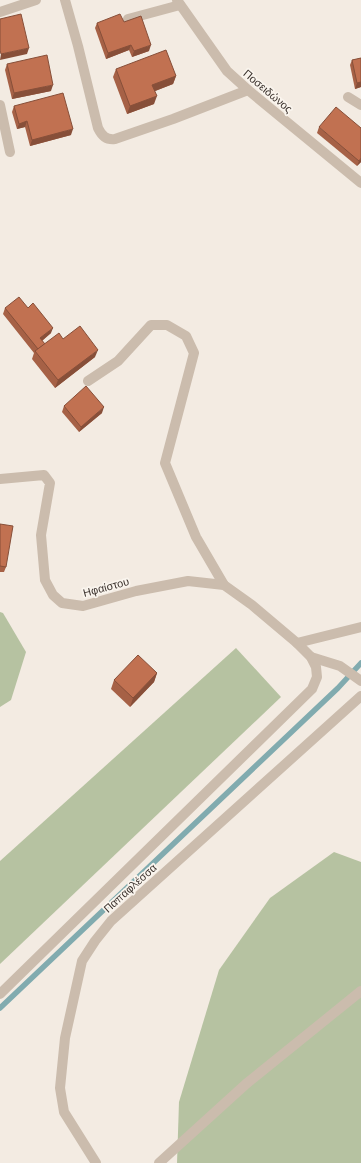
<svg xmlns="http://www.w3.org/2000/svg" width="361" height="1163" viewBox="0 0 361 1163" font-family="Montserrat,sans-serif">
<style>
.green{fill:#b6c2a1}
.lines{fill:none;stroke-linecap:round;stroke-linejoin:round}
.stream{stroke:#81abaf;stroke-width:5.5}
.minor{stroke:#cbbcad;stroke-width:10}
.wall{fill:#a66146}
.shaded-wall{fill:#874f39}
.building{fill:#c17151;stroke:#874f39}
.labels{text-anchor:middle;stroke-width:3.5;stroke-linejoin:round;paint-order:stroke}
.street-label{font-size:11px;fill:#3a312c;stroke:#faf5ee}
</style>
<rect width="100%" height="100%" fill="#f3ebe2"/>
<g class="green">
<path d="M0 612 3 613 26 652 11 700 0 707Z"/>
<path d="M236 648 281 697 0 964V861Z"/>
<path d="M334 852 361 862V1163H177L179 1102 219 970 270 898Z"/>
</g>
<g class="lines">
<path class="stream" d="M0 1008 338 688 361 663"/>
<g class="minor">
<path d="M65 0 78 46 98 128C102 136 106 140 115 139L173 119 248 90"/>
<path d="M177 0 227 71 248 90 361 183"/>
<path d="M0 12 36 0"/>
<path d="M128 19 180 5"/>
<path d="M348 97 361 105"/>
<path d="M0 105 10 152"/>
<path d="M88 381 118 361 151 325H167L186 336 194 353 165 463 196 537 224 585"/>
<path d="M0 479 44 475 50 483 41 535 45 580 53 595 62 603 83 606 136 591 188 581 224 585 252 605 297 643 311 657 316 667 317 677 312 689 0 994"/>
<path d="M297 643 361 627"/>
<path d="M311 657 340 666 361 681"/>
<path d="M96 1163 64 1112 60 1088 65 1038 82 961 95 941 111 921 361 696"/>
<path d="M159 1163 246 1084 361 991"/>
</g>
</g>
<g class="wall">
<path d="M124 22 149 51 132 57 129 50 106 59 95 28 97 23Z"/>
<path d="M361 58V87L355 89 350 65 352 60Z"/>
<path d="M7 64 51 91 12 99 5 70Z"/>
<path d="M116 69 176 76 173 84 155 91 154 104 127 114 113 77Z"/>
<path d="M14 106 71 135 30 146 25 127 17 129 12 112Z"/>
<path d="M319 127 361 162 357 166 317 133Z"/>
<path d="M5 308H28L51 333 42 341 45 344 63 339 95 357 55 388 32 359 34 353 3 314Z"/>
<path d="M64 406 102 413 79 432 62 412Z"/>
<path d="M0 524 6 567 4 572H0Z"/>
<path d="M157 673 154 682 130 707 111 689 114 680Z"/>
</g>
<g class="shaded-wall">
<path d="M131 45 129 50 106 59 108 53Z"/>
<path d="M151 45 149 51 132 57 134 51Z"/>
<path d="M29 48 27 54 0 60 1 54Z"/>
<path d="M176 76 173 84 150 93 152 85Z"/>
<path d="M361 82V87L355 89 357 83Z"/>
<path d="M53 85 51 91 12 99 14 93Z"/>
<path d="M157 96 154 104 127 114 130 106Z"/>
<path d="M27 121 25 127 17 129 19 124Z"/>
<path d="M73 129 71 135 30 146 32 140Z"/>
<path d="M361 158V162L357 166 359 161Z"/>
<path d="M53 328 51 333 38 344 40 338Z"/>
<path d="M98 350 95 357 55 388 58 380Z"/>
<path d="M104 407 102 413 79 432 81 427Z"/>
<path d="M157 673 154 682 130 707 133 698Z"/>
</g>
<g class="building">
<path d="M21 14 29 48 1 54 0 50V19Z"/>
<path d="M120 14 124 22 141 16 151 45 134 51 131 45 108 53 97 23Z"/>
<path d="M166 50 176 76 152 85 157 96 130 106 116 69Z"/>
<path d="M47 55 53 85 14 93 7 64Z"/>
<path d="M361 58V82L357 83 352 60Z"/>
<path d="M63 93 73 129 32 140 27 121 19 124 14 106Z"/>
<path d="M336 107 361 128V158L359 161 319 127Z"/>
<path d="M19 297 28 308 33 303 53 328 40 338 45 344 38 349 5 308Z"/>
<path d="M80 326 98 350 58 380 35 351 59 333 63 339Z"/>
<path d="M86 386 104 407 81 427 64 406Z"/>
<path d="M0 524 13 526 6 567 0 566Z"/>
<path d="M138 655 157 673 133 698 114 680Z"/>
</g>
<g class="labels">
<g class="street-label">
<text transform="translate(268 91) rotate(40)" y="4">Ποσειδώνος</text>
<text transform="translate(106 587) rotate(-15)" y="4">Ηφαίστου</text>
<text transform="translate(130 888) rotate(-42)" y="4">Παπαφλέσσα</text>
</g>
</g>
</svg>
